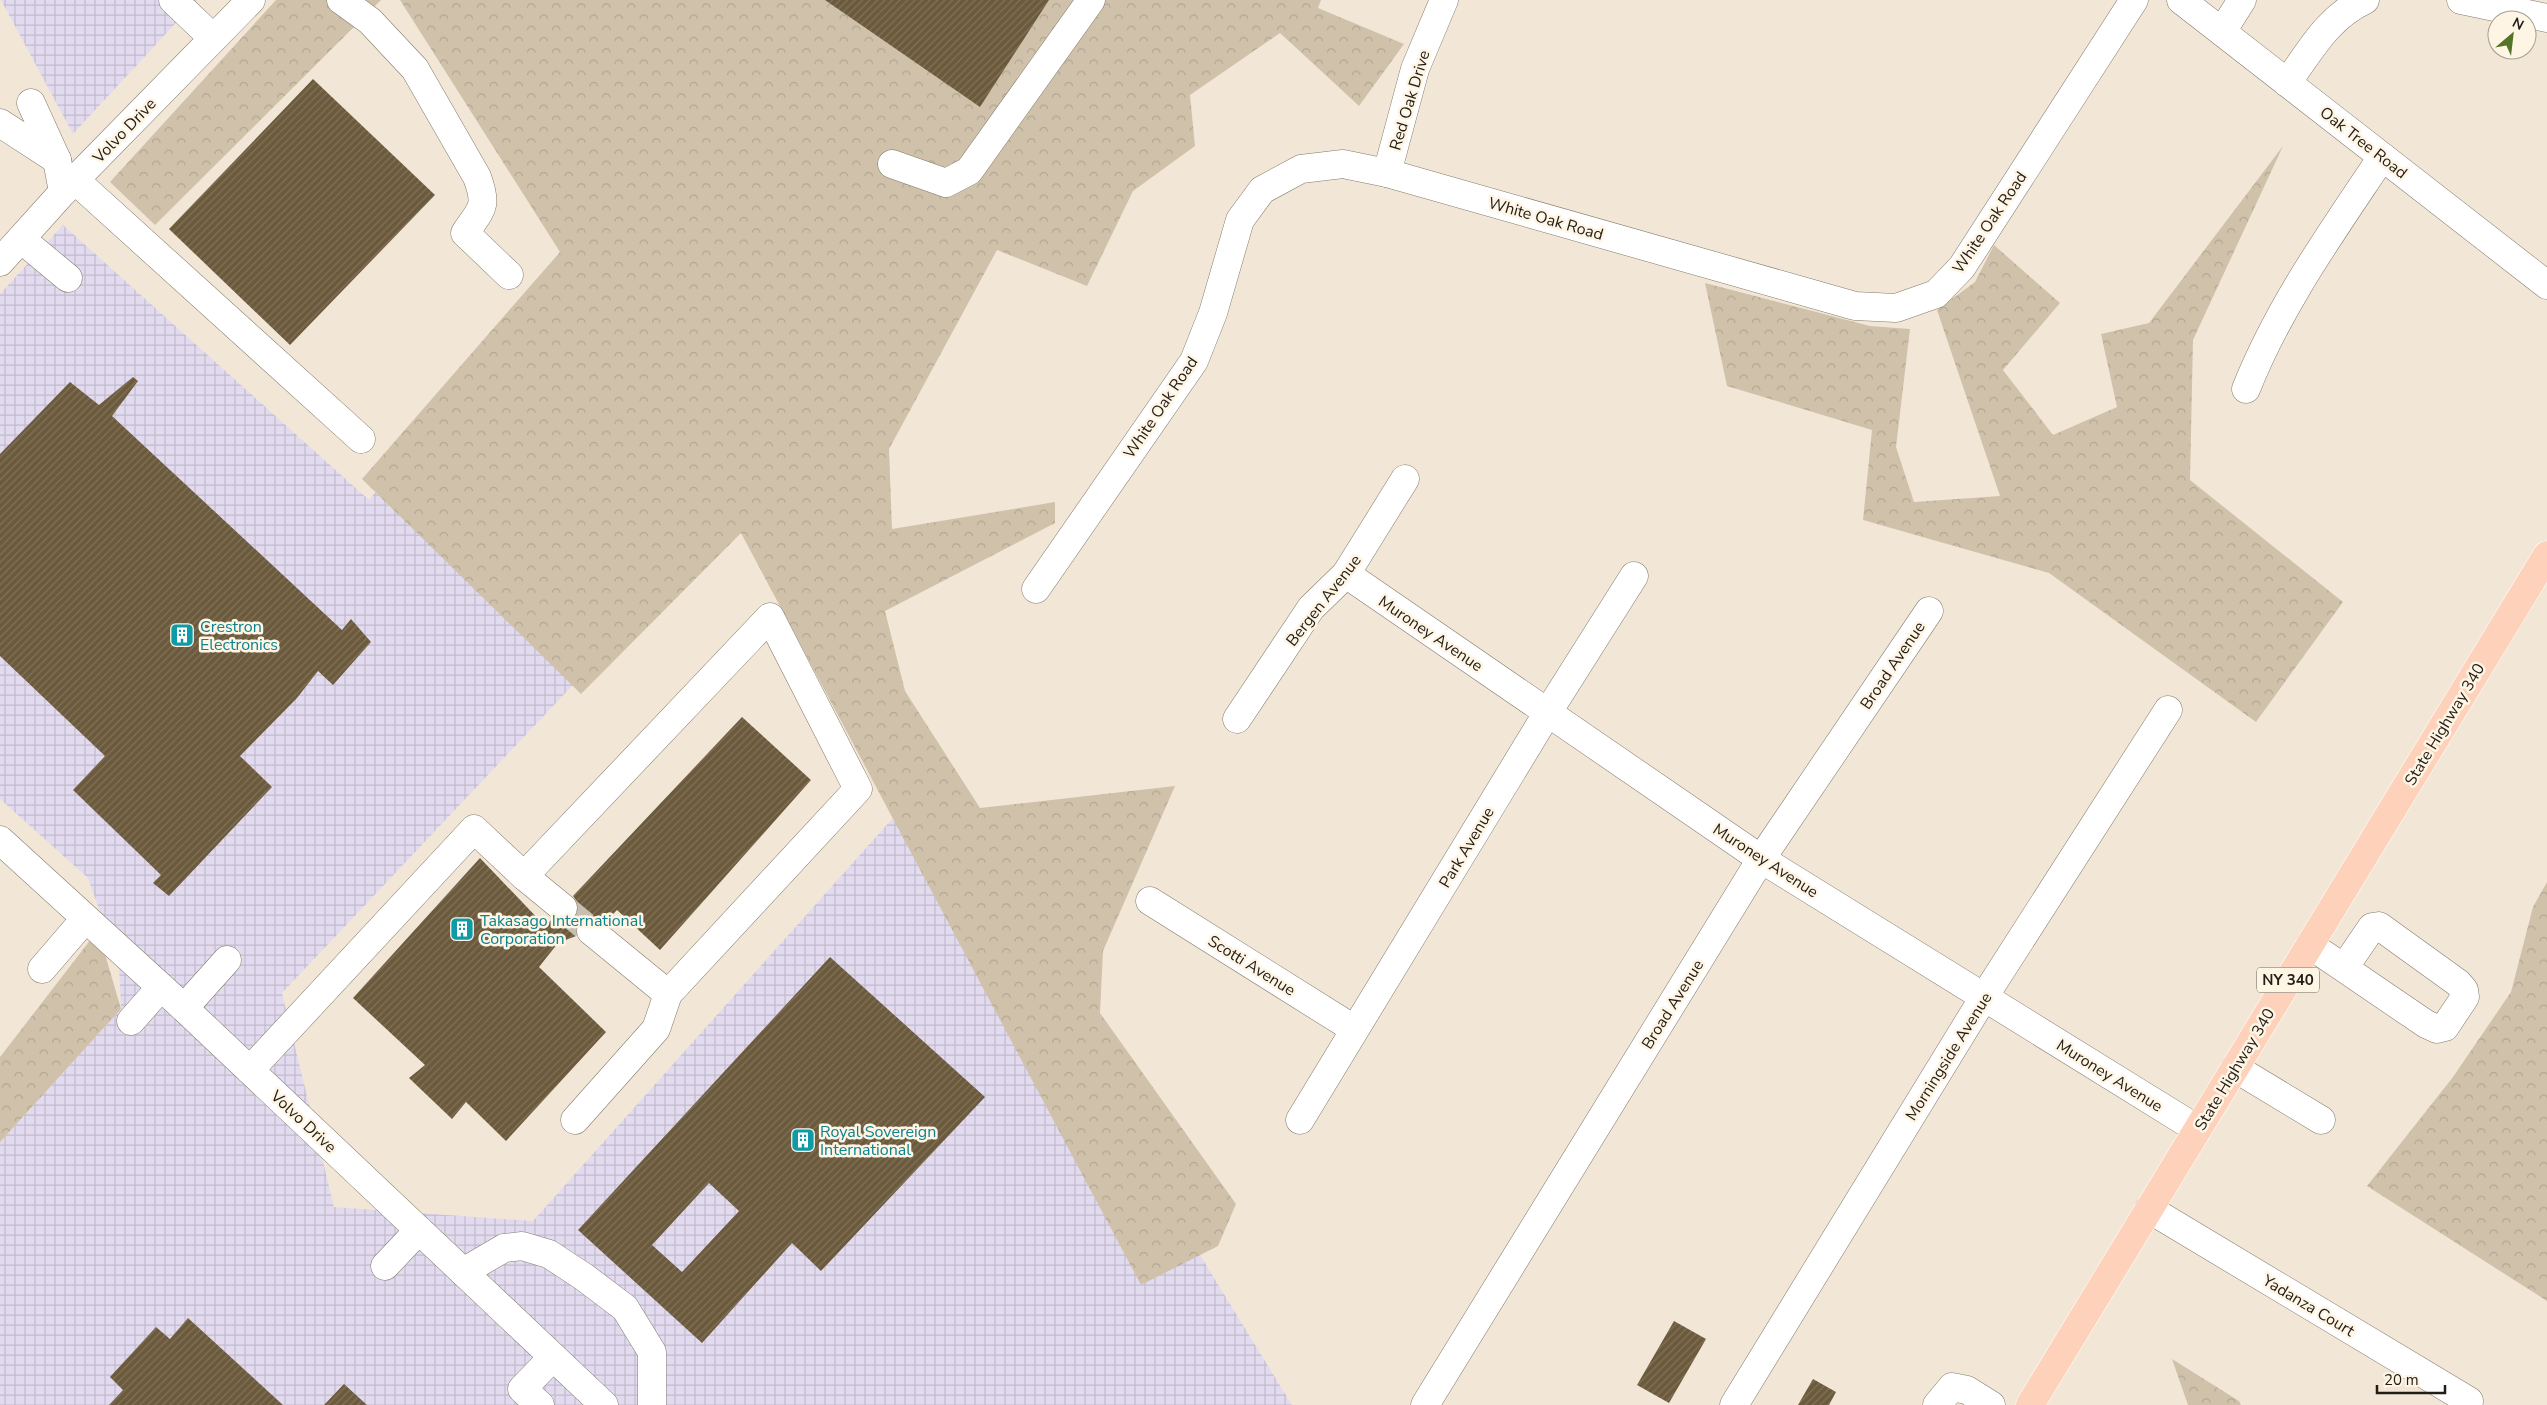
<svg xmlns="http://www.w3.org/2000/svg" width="2547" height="1405" viewBox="0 0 2547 1405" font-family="'Nunito Sans',sans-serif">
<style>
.industrial{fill:url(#industrial-grid)}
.forest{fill:url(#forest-crowns)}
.building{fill:url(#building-hatch);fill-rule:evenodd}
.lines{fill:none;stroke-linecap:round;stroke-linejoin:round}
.minor-tunnel{stroke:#c8bfb1;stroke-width:28;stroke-dasharray:28 14;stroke-linecap:butt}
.minor-casing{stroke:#837a6b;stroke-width:29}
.major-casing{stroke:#fff;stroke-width:29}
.minor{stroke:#fff;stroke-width:28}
.major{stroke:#fed2ba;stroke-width:28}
.labels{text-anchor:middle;stroke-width:5;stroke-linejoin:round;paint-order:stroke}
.shield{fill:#fff5e4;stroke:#645e54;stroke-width:1}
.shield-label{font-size:15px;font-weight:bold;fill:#211d17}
.street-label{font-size:16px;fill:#211d17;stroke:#fff5e4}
.culture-label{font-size:16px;fill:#0d838f;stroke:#fff5e4;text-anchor:start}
</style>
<defs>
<pattern id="industrial-grid" width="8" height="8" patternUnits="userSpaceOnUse" patternTransform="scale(1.25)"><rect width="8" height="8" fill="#e2dbf0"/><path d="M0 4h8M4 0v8" fill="none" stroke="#c2bccd"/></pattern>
<pattern id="forest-crowns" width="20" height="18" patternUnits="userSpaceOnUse" patternTransform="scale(1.25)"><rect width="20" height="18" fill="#d0c2aa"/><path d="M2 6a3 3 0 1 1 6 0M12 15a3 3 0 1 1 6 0" fill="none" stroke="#b2a692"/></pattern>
<pattern id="building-hatch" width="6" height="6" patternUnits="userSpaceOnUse" patternTransform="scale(1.25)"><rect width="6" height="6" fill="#6c5a3c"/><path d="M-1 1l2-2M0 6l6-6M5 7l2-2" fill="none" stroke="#80725b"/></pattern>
</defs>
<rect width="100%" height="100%" fill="#f2e7d7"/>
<g class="industrial">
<path d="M1 0H197L73 134Z"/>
<path d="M63 225 369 500 581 248 741 507 282 993 334 1207 533 1221 916 792 1292 1405H0V1142L121 1009 119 965 88 878 0 799V294Z"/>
</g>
<g class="forest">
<path d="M276 0H381L155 225 110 182Z"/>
<path d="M400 0H1321L1318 8 1404 44 1359 106 1280 33 1190 95 1195 146 1133 191 1087 286 997 250 889 449 892 529 1055 502V523L885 611 905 691 980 808 1175 786 1103 951 1100 1013 1236 1204 1218 1246 1141 1285 741 533 581 694 362 479 560 252Z"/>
<path d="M2283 146 2193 340 2190 480 2343 602 2256 722 2049 573 1863 520 1872 430 1727 386 1705 283 1870 326 1910 329 1896 447 1914 502 2000 496 1937 310 1975 282 1994 245 2060 303 2003 370 2053 435 2117 407 2101 334 2149 323Z"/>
<path d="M2547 882V1301L2367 1186 2453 1077 2511 992 2533 907Z"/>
<path d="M98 930 121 1009 0 1142V1057Z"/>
<path d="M2172 1359 2239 1401 2241 1405H2188Z"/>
</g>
<g class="building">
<path d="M825 0H1049L980 107Z"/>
<path d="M313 79 435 195 290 345 169 229Z"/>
<path d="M133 377 138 381 112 416 342 630 351 619 371 642 333 685 318 671 297 698 240 756 272 787 169 896 153 883 161 875 73 790 105 756 0 656V454L70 382 99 405Z"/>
<path d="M742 717 811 780 660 950 617 910 605 922 593 916 585 917 579 921 576 928V936L558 943 539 967 606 1032 506 1141 466 1102 452 1119 409 1078 425 1065 353 998 480 858 545 926 552 919 561 923H568L575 918 578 910V903L573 896Z"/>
<path d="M830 957 985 1097 821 1271 792 1243 702 1343 578 1230ZM709 1183 739 1211 682 1272 652 1245Z"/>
<path d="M188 1318 283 1405H109L123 1390 110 1377 156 1327 170 1339Z"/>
<path d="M1674 1321 1706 1339 1669 1403 1637 1385Z"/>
<path d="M1813 1379 1836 1392 1829 1405H1798Z"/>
<path d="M344 1384 367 1405H324Z"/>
</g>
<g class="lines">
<path class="minor-tunnel" d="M563 908 591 931"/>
<g class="minor-casing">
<g id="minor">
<path d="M173 0 213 38"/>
<path d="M341 0 370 21 415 69 477 177C488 207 482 208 465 233L509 275"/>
<path d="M2181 0 2547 285"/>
<path d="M2461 0 2547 18"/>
<path d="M2223 30 2242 0"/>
<path d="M2287 83C2310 51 2328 17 2365 0"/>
<path d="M31 103 57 160 63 192"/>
<path d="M0 123 57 160"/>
<path d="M892 164 946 183 969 171 1091 0"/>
<path d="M1387 173 1415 69 1444 0"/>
<path d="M75 180 361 439"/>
<path d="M21 239 68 278"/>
<path d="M0 262 63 192 251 0"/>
<path d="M2246 389C2280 304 2332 232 2382 157"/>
<path d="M1346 574 1761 859 2197 1129"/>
<path d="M1036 589 1194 361 1213 313 1240 220 1262 190 1301 169 1343 164 1387 173 1855 306 1896 308 1936 294 1962 267 2134 0"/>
<path d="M1237 719 1311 608 1346 574 1405 479"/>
<path d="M0 840 184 1008 604 1405"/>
<path d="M524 876 770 617 858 789 668 994 656 1029 575 1120"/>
<path d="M1150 901 1354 1029"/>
<path d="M591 931 668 994"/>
<path d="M2310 945 2426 1024 2437 1029 2445 1027 2465 997 2464 990 2458 983 2379 926 2372 927 2344 968"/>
<path d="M42 969 85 919"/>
<path d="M184 1008 227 960"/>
<path d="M131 1021 161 987"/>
<path d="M2235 1068 2321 1120"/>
<path d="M250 1070 474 829 524 876 563 908"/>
<path d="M1300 1120 1548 712 1634 576"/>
<path d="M2149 1209 2469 1401"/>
<path d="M385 1266 419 1230"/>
<path d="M463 1272 504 1248 522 1246 549 1254 584 1277 625 1308 652 1352V1405"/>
<path d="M540 1405 522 1389 553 1357"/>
<path d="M1425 1405 1761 859 1929 611"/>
<path d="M1734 1405 1984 997 2168 710"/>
<path d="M1937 1405 1952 1387 1967 1390 1991 1405"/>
</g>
</g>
<g class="major-casing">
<path id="major" d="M2030 1405 2547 555"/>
</g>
<use href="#minor" class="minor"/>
<use href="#major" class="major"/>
</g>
<defs>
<g id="building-square" transform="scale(1.25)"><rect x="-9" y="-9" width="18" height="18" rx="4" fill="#0f9aa8" stroke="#fff5e4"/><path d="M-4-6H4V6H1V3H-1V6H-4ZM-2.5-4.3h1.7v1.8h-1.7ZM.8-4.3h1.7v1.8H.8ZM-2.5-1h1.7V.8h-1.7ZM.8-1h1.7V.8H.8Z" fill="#fff"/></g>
</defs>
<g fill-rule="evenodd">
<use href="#building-square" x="182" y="635"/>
<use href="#building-square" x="462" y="929"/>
<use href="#building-square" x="803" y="1140"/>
</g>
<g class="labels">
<rect class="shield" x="2257" y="967.5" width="62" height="25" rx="4"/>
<g class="shield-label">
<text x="2288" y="985">NY 340</text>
</g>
<g class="street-label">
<text transform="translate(1409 100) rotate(-73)" y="6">Red Oak Drive</text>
<text transform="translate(124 130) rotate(-46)" y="6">Volvo Drive</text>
<text transform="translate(2364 142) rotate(38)" y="6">Oak Tree Road</text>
<text transform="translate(1546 218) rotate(16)" y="6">White Oak Road</text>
<text transform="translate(1989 222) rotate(-56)" y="6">White Oak Road</text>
<text transform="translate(1160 407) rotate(-56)" y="6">White Oak Road</text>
<text transform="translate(1323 600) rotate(-52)" y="6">Bergen Avenue</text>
<text transform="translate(1431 633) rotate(34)" y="6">Muroney Avenue</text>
<text transform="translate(1892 665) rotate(-56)" y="6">Broad Avenue</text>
<text transform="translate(2444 724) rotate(-59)" y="6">State Highway 340</text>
<text transform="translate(1466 847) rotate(-59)" y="6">Park Avenue</text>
<text transform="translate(1766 860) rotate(33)" y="6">Muroney Avenue</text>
<text transform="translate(1252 965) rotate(32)" y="6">Scotti Avenue</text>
<text transform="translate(1672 1004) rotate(-58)" y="6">Broad Avenue</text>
<text transform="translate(1948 1056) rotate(-58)" y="6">Morningside Avenue</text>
<text transform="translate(2234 1069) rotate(-59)" y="6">State Highway 340</text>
<text transform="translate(2110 1075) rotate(32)" y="6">Muroney Avenue</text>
<text transform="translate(304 1121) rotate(43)" y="6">Volvo Drive</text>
<text transform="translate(2309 1305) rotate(31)" y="6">Yadanza Court</text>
</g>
<g class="culture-label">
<text x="200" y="632">Crestron<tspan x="200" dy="18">Electronics</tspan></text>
<text x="480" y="926">Takasago International<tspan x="480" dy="18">Corporation</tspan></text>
<text x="820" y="1137">Royal Sovereign<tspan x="820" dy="18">International</tspan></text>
</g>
</g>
<g transform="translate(2512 35) rotate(28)"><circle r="24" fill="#fff5e4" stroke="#a69f92"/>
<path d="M0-4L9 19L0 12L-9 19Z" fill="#567429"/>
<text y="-8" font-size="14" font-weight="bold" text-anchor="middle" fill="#211d17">N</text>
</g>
<path d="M2377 1385v8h68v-8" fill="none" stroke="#211d17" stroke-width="2.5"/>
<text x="2384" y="1385" font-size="15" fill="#211d17" stroke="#fff5e4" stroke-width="4" paint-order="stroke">20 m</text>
</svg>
